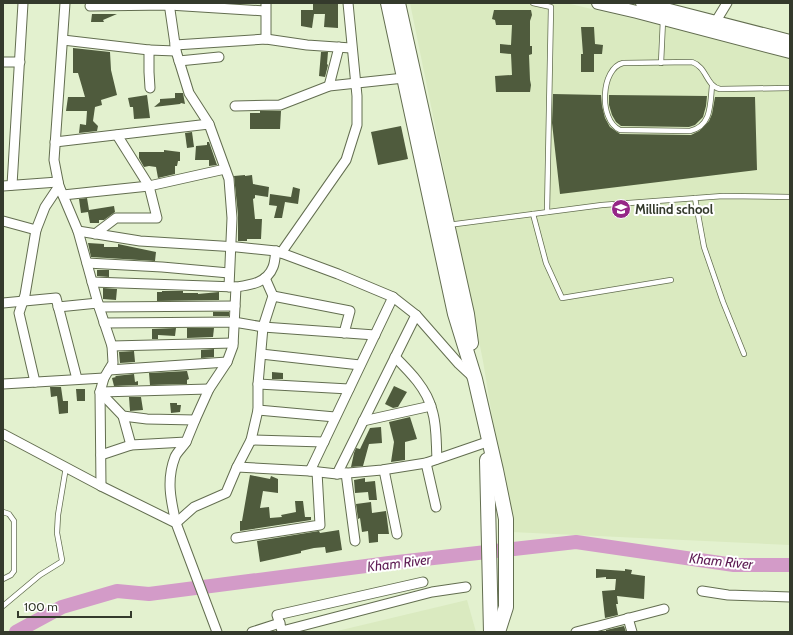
<svg xmlns="http://www.w3.org/2000/svg" width="793" height="635" viewBox="0 0 793 635" font-family="Cabin,sans-serif">
<style>
.built{fill:#daeac0}
.lines{fill:none;stroke-linecap:round;stroke-linejoin:round}
.river{stroke:#d39bc8;stroke-width:14}
.building{fill:#4f5b3d}
.lane-casing{stroke:#636e50;stroke-width:6}
.street-casing{stroke:#636e50;stroke-width:11}
.secondary-casing{stroke:#636e50;stroke-width:14}
.primary-casing{stroke:#636e50;stroke-width:16}
.lane{stroke:#fff;stroke-width:4.5}
.street{stroke:#fff;stroke-width:9}
.secondary{stroke:#fff;stroke-width:12}
.primary{stroke:#fff;stroke-width:14}
.labels{text-anchor:middle;stroke-width:4;stroke-linejoin:round;paint-order:stroke}
.poi-label{font-size:13px;font-weight:bold;fill:#343a2c;stroke:#fff;text-anchor:start}
.water-label{font-size:14px;font-style:italic;fill:#5e1c54;stroke:#fff}
</style>
<rect width="100%" height="100%" fill="#e3f1cf"/>
<g class="built">
<path d="M410 3H566L758 48 790 57V545L511 532 483 361Z"/>
<path d="M467 600 476 632H333Z"/>
</g>
<g class="lines">
<path class="river" d="M16 632 62 607 117 591 149 594 389 563 576 542 734 565H790"/>
</g>
<g class="building">
<path d="M313 3H338V28L324 27 325 14H314L312 28 301 26V10H313Z"/>
<path d="M494 10H531L532 15 530 21V46H532V54L529 55 530 80 531 85 530 92H496L495 76 512 75 511 54 500 53V44L511 45 512 25H496L495 20 492 19Z"/>
<path d="M92 14H117L103 20 104 22H91Z"/>
<path d="M581 27H594L595 44 603 45 602 54H594V72H581V54H583Z"/>
<path d="M73 48 110 52 111 70 117 95 101 100 102 105 95 107 93 121 98 126 97 131 79 133 80 124 86 125 87 111H66L68 97H85L78 73H73Z"/>
<path d="M321 52H328L327 64 328 65 325 77 319 76Z"/>
<path d="M175 93H183L185 104 181 103 180 104 154 107 160 102V99L175 98Z"/>
<path d="M553 94 601 95 602 106 605 118 610 127 620 134 691 135 699 131 709 121 712 114 715 97H755L757 170 560 194 552 123Z"/>
<path d="M147 95 150 118 134 119 133 107H130L128 98Z"/>
<path d="M609 95 707 96 706 106 703 117 695 125 689 127 621 126 616 122 612 115 609 105Z"/>
<path d="M260 111H281L280 129H250V113H260Z"/>
<path d="M401 126 408 159 378 165 371 132Z"/>
<path d="M192 132 194 147 187 148 185 133Z"/>
<path d="M207 142H209L217 165 209 166V160H195L196 146 207 145Z"/>
<path d="M164 150 180 152V161H178L177 166H175V174L158 178 156 167 149 166 144 167 139 158V152H164Z"/>
<path d="M245 175V176L252 175 253 184 269 187 268 197 255 195V198L253 199 255 219H262L261 239H247V241H238V215L234 176Z"/>
<path d="M293 187 300 189 298 204 285 202 282 218H274L277 206 269 205 270 194 291 197Z"/>
<path d="M87 198 89 210 114 206 115 212 104 220H99V223H90L88 212 81 213 79 199Z"/>
<path d="M88 243 104 244V247H118V244L156 252 155 261 91 257Z"/>
<path d="M97 270H109V277L97 276Z"/>
<path d="M103 288 117 289 116 300 103 299Z"/>
<path d="M162 291H183V293H198V294L219 292V300L157 301V292H162Z"/>
<rect x="213" y="312" width="16" height="4"/>
<path d="M176 328 175 336 158 335V339H152V329Z"/>
<path d="M187 328H214L213 337 187 338Z"/>
<path d="M214 349V357L201 358V350Z"/>
<path d="M134 351 135 362 120 363 119 352Z"/>
<path d="M187 371 189 379 187 380V384L150 385 149 373Z"/>
<path d="M272 372 283 373V379H272Z"/>
<path d="M134 374 135 382 138 381V385L114 386 112 378 116 377 115 376Z"/>
<path d="M394 386 407 392 398 407 393 408 385 404Z"/>
<path d="M50 387H61L63 401H68V413L59 414 57 396 51 397Z"/>
<path d="M76 389H85V401H77Z"/>
<path d="M129 397H141L143 410 130 411Z"/>
<path d="M170 403H177V405H181L180 412 171 413Z"/>
<path d="M410 417 417 439 405 442V460L391 462 394 442 389 422Z"/>
<path d="M381 427 382 443 369 444 363 466 351 467 354 453 356 448 360 449 370 428Z"/>
<path d="M250 475 270 479 271 476 278 479V493L263 491 260 508 269 507 270 518 282 517 281 515 296 512 295 501H303L305 517H311V520L240 531V521H242Z"/>
<path d="M365 478V482L375 481 377 500H369L368 492 355 493 354 480Z"/>
<path d="M371 502 372 513 386 511 389 534H378V542L369 543 368 531 362 532 360 518 358 519 356 504Z"/>
<path d="M339 530 342 550 326 553 325 547 314 548 301 551V553L260 562 257 541 319 531 320 533Z"/>
<path d="M596 569 625 571V569L632 570 631 574 645 576 644 599 617 596 618 604H616L618 615 605 618 602 591 615 590 616 579H606V577L596 578Z"/>
<path d="M624 626 626 632H606V630Z"/>
</g>
<g class="lines">
<g class="lane-casing">
<g id="lane">
<path d="M533 3 551 7 547 212"/>
<path d="M661 63 663 20"/>
<path d="M712 86C710 104 712 126 690 131L620 130C598 120 601 68 623 63L692 62C707 67 706 86 720 89L790 88"/>
<path d="M695 198 704 247 723 302 744 354"/>
<path d="M533 214 546 263 562 298 671 280"/>
<path d="M448 225 602 205 723 196 790 197"/>
<path d="M3 512 9 514 14 521V571L11 575 3 579"/>
<path d="M3 606 40 575 61 562 62 560 57 533 58 515 66 467"/>
</g>
</g>
<g class="street-casing">
<g id="street">
<path d="M65 3 54 160 59 186 78 231 99 307 112 346 113 363 104 378 100 392 101 486"/>
<path d="M169 3 176 51 189 93 209 124 229 179 232 218 229 287"/>
<path d="M266 3V39"/>
<path d="M90 6 169 5 265 11"/>
<path d="M713 26 727 3"/>
<path d="M63 40 149 50"/>
<path d="M175 45 266 39 307 45 351 48"/>
<path d="M179 61 219 57"/>
<path d="M3 62H20"/>
<path d="M329 86 339 47"/>
<path d="M150 88 149 72V50L176 51"/>
<path d="M235 106 280 105 329 86 404 78"/>
<path d="M55 142 209 124"/>
<path d="M12 185 23 3"/>
<path d="M3 186 58 182"/>
<path d="M63 195 149 186 225 169"/>
<path d="M3 221 36 230"/>
<path d="M78 231 140 241 237 247 276 251 338 274 393 297 416 315 459 364 473 377"/>
<path d="M95 234 116 218H157L149 186 117 135"/>
<path d="M281 253 346 160 357 125V96L348 3"/>
<path d="M87 263 162 267 229 273"/>
<path d="M92 282 236 287C250 285 267 283 273 267 275 262 275 256 276 251"/>
<path d="M273 296 350 311 344 333"/>
<path d="M3 303 56 298 77 379"/>
<path d="M58 307 98 303"/>
<path d="M99 307 235 306"/>
<path d="M104 323 234 322 263 327 375 335"/>
<path d="M112 346 233 343"/>
<path d="M261 354 360 365"/>
<path d="M395 357C410 372 427 389 432 410 437 425 436 443 437 459"/>
<path d="M109 370 227 362"/>
<path d="M35 382 19 313 25 295 36 230 45 207 59 186"/>
<path d="M3 384 104 378"/>
<path d="M258 384 349 389"/>
<path d="M100 392 209 389"/>
<path d="M100 392 123 416 147 419 195 420"/>
<path d="M258 410 335 417"/>
<path d="M123 416 131 445"/>
<path d="M363 421 431 406"/>
<path d="M3 434 101 486 176 523 217 632"/>
<path d="M251 440 324 442"/>
<path d="M101 455 131 445 186 442 195 420 209 389 227 362 233 346 236 287"/>
<path d="M426 463 436 507"/>
<path d="M237 467 251 440 258 410V384L263 327 273 296 265 278"/>
<path d="M384 470 397 534"/>
<path d="M310 471 337 474 382 470 426 463 487 442"/>
<path d="M346 473 355 541"/>
<path d="M337 474 416 315"/>
<path d="M176 523 194 507 226 493 237 467 310 471 393 297"/>
<path d="M176 523C171 501 166 480 175 457 177 452 183 447 186 442"/>
<path d="M236 538 320 525 317 472"/>
<path d="M423 582 277 615 282 631 432 592 466 587"/>
<path d="M702 591 728 595 790 597"/>
<path d="M628 618 632 632"/>
<path d="M252 632 280 623"/>
<path d="M576 632 664 609"/>
</g>
</g>
<g class="secondary-casing">
<g id="secondary">
<path d="M598 3 637 12 790 52"/>
<path d="M642 3 790 41"/>
</g>
</g>
<g class="primary-casing">
<g id="primary">
<path d="M388 3 455 314 475 379 496 470 506 519V607L498 632"/>
<path d="M398 3 467 314 471 343"/>
<path d="M487 460 491 632"/>
</g>
</g>
<use href="#lane" class="lane"/>
<use href="#street" class="street"/>
<use href="#secondary" class="secondary"/>
<use href="#primary" class="primary"/>
</g>
<defs>
<g id="university-disc" transform="scale(1)"><circle r="9.5" fill="#952687" stroke="#fff"/><path d="M0-5L7-2L0 1L-7-2ZM-4 1L0 2.5L4 1V4Q0 6-4 4Z" fill="#fff"/></g>
</defs>
<g fill-rule="evenodd">
<use href="#university-disc" x="621" y="209"/>
</g>
<g class="labels">
<g class="poi-label">
<text x="635" y="214">Millind school</text>
</g>
<g class="water-label">
<text transform="translate(721 561) rotate(6)" y="5">Kham River</text>
<text transform="translate(399 563) rotate(-7)" y="5">Kham River</text>
</g>
</g>
<rect width="793" height="635" fill="none" stroke="#343a2c" stroke-width="8"/>
<path d="M18 611v6h113v-6" fill="none" stroke="#343a2c" stroke-width="2"/>
<text x="24" y="611" font-size="12" fill="#343a2c" stroke="#ffffff" stroke-width="3" paint-order="stroke">100 m</text>
</svg>
